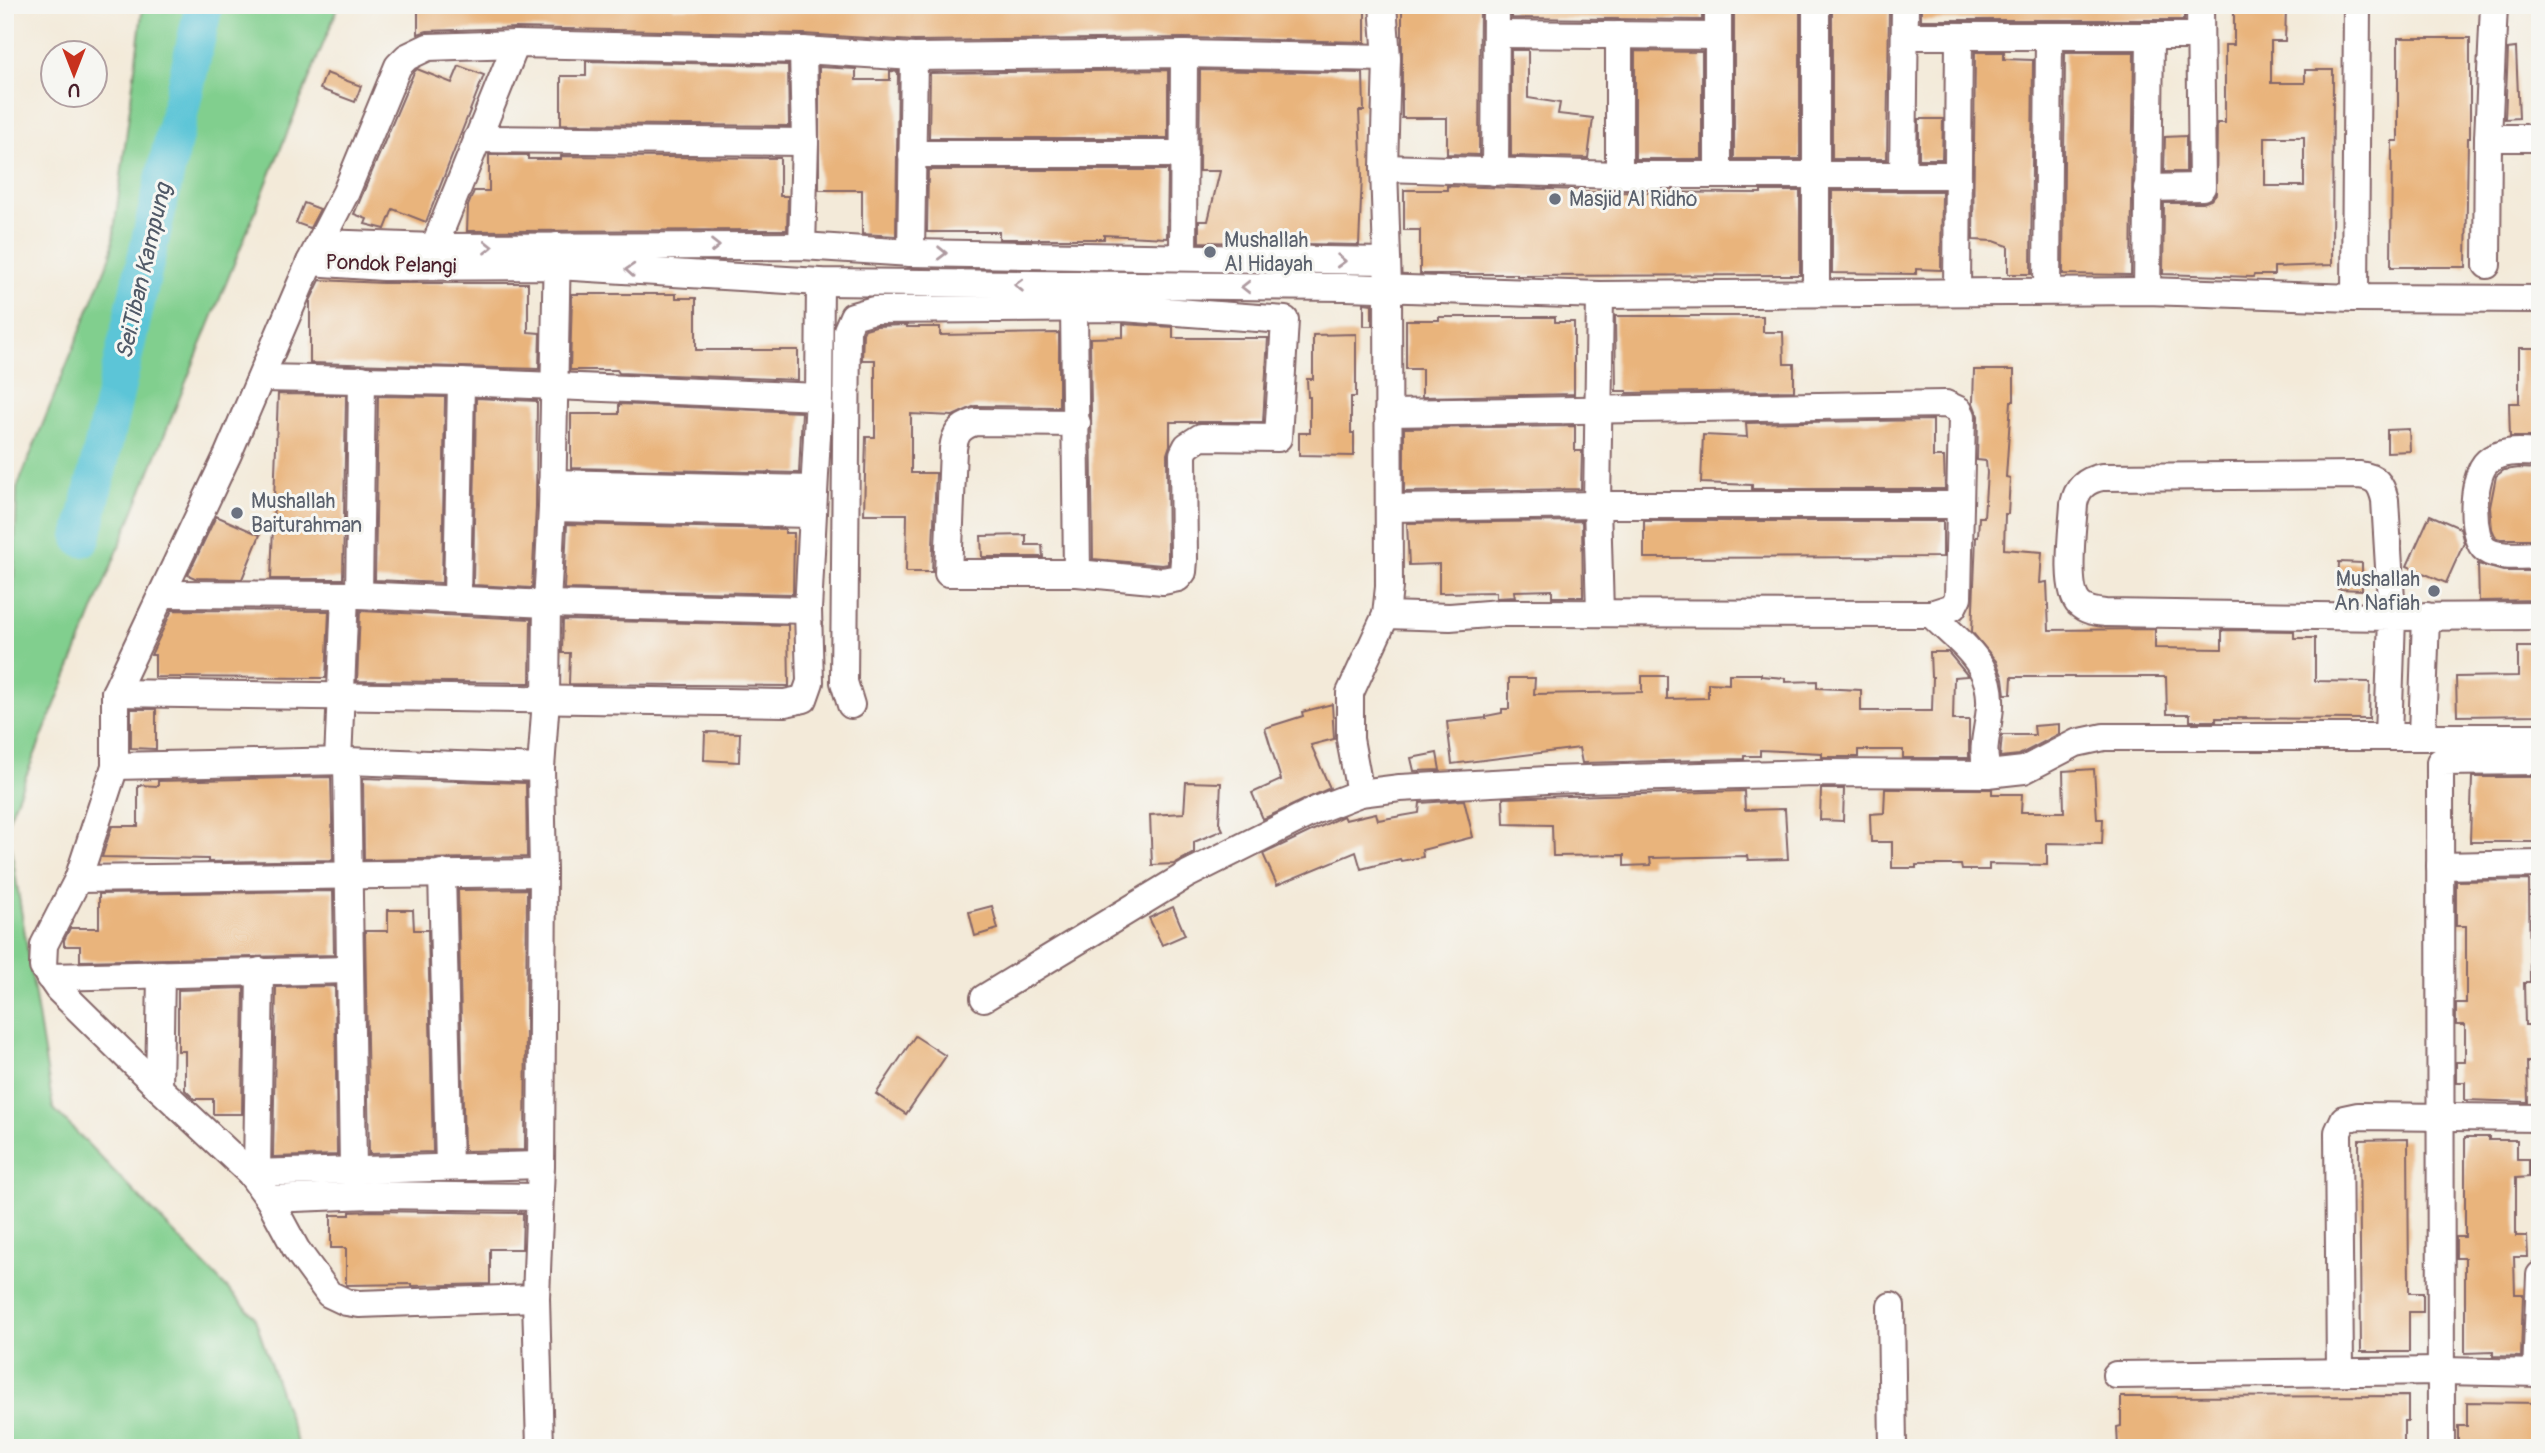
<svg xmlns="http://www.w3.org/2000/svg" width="2545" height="1453" viewBox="0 0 2545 1453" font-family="Pangolin,sans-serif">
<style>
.green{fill:#81cf8e;stroke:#66775c;stroke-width:2}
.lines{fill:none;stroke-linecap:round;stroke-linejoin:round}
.river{stroke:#5bc5d7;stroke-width:38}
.building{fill:#e9b47c;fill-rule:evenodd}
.minor-casing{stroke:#856668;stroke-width:30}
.minor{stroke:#fff;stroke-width:26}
.oneway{stroke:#ae9aa0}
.worship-dot{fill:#6b7280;stroke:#f6f6f2;stroke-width:2.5}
.labels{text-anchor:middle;stroke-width:6;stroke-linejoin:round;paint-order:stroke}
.worship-label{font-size:21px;fill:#5b616d;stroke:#f6f6f2;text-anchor:start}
.street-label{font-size:21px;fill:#4a1f2b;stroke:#f6f6f2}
.water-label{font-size:23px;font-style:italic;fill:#505967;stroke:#f6f6f2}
</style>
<rect width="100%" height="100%" fill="#f6f6f2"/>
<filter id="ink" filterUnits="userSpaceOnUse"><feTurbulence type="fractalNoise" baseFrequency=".0143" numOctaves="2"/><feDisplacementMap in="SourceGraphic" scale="14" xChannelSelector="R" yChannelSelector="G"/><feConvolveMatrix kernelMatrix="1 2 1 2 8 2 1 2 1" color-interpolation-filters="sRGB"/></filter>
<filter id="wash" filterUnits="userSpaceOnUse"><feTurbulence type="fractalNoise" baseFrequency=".00686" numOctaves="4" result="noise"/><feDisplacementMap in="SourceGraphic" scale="28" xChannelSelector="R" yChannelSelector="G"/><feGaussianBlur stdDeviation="1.57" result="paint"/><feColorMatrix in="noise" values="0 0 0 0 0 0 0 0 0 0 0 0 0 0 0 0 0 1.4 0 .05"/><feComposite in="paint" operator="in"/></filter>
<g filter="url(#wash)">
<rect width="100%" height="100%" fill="#f3ead9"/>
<path class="green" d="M143 5H339L7 823 53 1108 254 1316 299 1448H5V616L13 603 17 488 111 255Z"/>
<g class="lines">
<path class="river" d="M82 538 204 5"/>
</g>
<g id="blocks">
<g class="building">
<path d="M418 5H672V8H706V5H1365V42L1184 38 914 41 803 34 516 28 427 31 418 34Z"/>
<path d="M1402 5H1480L1479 155 1447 154V118H1402Z"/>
<path d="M1512 5H1702V20L1512 18Z"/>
<path d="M1832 5H1889L1887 159H1832Z"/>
<rect x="1921" y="5" width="263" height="15"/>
<path d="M1734 8 1800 10V159H1734Z"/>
<path d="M2234 8H2286L2285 41H2271V83H2305V70H2333L2332 265 2274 267V275H2254L2253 277 2163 274 2164 203H2203L2211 200 2216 194 2217 123H2225V45H2234ZM2265 137H2304V186H2265Z"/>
<path d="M2398 38H2470V138H2468L2466 267H2391L2392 141H2398Z"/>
<path d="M2516 48 2519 118 2505 119 2508 49Z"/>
<path d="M1511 50H1528V98L1560 103 1558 114 1593 118 1588 158 1511 156Z"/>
<path d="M1635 51 1702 52V159H1635Z"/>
<path d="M1975 52H2004V59L2033 60 2031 274H2008V246L1994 241 1973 240Z"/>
<path d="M2065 52H2134L2131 275 2063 274Z"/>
<path d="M586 61 788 65 789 126 561 124V76H586Z"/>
<path d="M459 66 484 75 426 222 393 209 385 229 365 224 367 219 354 214 414 72 417 69 452 83Z"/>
<path d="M819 67 856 69V80H890V71L898 72 896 236 862 234V190H819Z"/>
<path d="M1168 70V138H929L930 73Z"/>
<path d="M1200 70 1363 73 1364 111H1359L1362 176 1359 245 1199 242V221H1208L1220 171H1199Z"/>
<path d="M326 73 361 86 355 102 320 89Z"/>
<path d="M1919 119H1943L1942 159H1919Z"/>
<path d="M2186 136V172H2164L2165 137Z"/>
<path d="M489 155H528V159H561V156L780 158V196H788L787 230 467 231 468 206 474 191H489Z"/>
<path d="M928 170H1168L1167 238 1104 235V239H999V232H927Z"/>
<path d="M1447 186 1583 190V192L1761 193V191H1800V275L1517 276V274H1420V230H1404V190H1447Z"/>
<path d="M1832 191H1942L1941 270 1916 269V274L1832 273Z"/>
<path d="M304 203 320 209 310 228 296 223Z"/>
<path d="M320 280 383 283H528V332L540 333 539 369 310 363V301Z"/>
<path d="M572 294H676V298H696V350H798V380L619 373 617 370H570Z"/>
<path d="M1364 303 1372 304V326H1364Z"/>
<path d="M1615 316H1763V332H1783L1784 364H1794V391L1627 393V391H1616Z"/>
<path d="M1439 317H1555V322H1574V394L1422 397V369H1406V320H1439Z"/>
<path d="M1123 324 1173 327V338H1268L1263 422H1170V445L1167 454 1168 559V564L1162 565 1093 559 1090 338 1123 337Z"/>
<path d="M907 325V327H940V335L1059 333V407L975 406 953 416 911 414V473H936L932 572H906L907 514H864L866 437H875V360H862L863 333 865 329 876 326Z"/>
<path d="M1356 334V397H1351V433H1354V456L1299 455V433H1310V397H1308L1307 379H1313V335Z"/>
<path d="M2519 348H2540V437H2510L2509 403H2519Z"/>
<path d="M1974 370H2014V401H2011L2006 477 2010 478 2008 514H2005L2004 549 2042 552 2040 583 2047 582 2049 630 2155 629V648L2222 649V630L2294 631V638H2315V681L2370 682 2369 719 2216 718V721H2190V714H2167L2166 677H2012L2011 694H2005L2003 678 1996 661 1972 632 1976 537H1978L1979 517H1984L1987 473 1986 461 1977 460 1978 416 1973 403Z"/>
<path d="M278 394 346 395 343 579H271Z"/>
<path d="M378 396 445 397 442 583 375 580Z"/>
<path d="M476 398 537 401 536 507 532 588 473 585Z"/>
<path d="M619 404 802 412 799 473 571 468V414H619Z"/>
<path d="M1933 420V457H1944L1945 489H1752V485L1701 483 1703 435 1747 437 1746 423Z"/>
<path d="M1575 426V451H1582L1581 489 1404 492V428Z"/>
<path d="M2409 429 2410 451 2387 452V430Z"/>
<path d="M2519 468 2540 469V539H2501L2496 538 2492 529 2490 507 2496 476 2504 470Z"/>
<path d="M2430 515 2460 528 2464 543 2446 583 2407 566Z"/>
<path d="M216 516 260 535 242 579 195 578 188 575Z"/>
<path d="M1582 521 1583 597H1552V590L1514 591 1515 597 1496 598V592L1439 593V564L1409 565 1407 523Z"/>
<path d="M1644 521H1943V557L1644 558Z"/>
<path d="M567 524 785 529V533H794L793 594 564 589Z"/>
<path d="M1026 535V545H1042L1043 557H982L981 536Z"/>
<path d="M2339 562 2362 563V590L2338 589Z"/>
<path d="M2478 564 2503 571H2540V600L2479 601Z"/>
<path d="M172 610 329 611 326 678 155 677V655H151Z"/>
<path d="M360 611 531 619 530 683 357 681Z"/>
<path d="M563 620 788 625 789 686 569 684 570 653H562Z"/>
<path d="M2518 647H2540V715L2457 716 2456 677 2518 676Z"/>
<path d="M1930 652H1948L1968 676 1954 677 1953 720H1969V758H1903V750H1858V757H1822V753L1760 750V756H1744V759L1582 763 1579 748 1452 764 1447 722 1486 718V716L1502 713V709H1509V678H1535L1534 694 1642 692V676H1667V699L1708 698V683L1729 684V674H1761V676L1785 678V682L1817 681V688L1861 690V711H1932L1933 677H1931Z"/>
<path d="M1332 704 1334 739 1311 745 1330 788 1263 819 1252 793 1281 780 1265 728 1303 716 1302 712Z"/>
<path d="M131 709H156V749L131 748Z"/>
<path d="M2059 724V734L2019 755 2000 757 2002 735H2035L2034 726Z"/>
<path d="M705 732 740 733 739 762 704 760Z"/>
<path d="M1437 753 1440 770 1414 771 1411 758Z"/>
<path d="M2094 769 2097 819H2103L2102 844 2047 843V865L1989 864V870H1962L1961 865H1916V868H1892V842H1871L1870 814 1884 813 1885 789H1992V794H2022L2021 812H2064L2063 771Z"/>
<path d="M331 777 333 860 208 862V859L102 857 112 826H138V785L158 786V781Z"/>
<path d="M2472 777H2540V842H2470Z"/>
<path d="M363 778 526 783 527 857 364 860Z"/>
<path d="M1186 782 1221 783 1219 822 1223 830 1194 842V853L1174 864 1152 865 1150 815 1184 813Z"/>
<path d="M1821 789H1844L1843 821 1820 820Z"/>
<path d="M1744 791 1745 810 1785 809 1788 859 1748 860 1747 856 1650 858 1651 865 1624 866V855L1553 856 1552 825 1504 824 1503 798Z"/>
<path d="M1464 800 1473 837 1422 850 1423 857 1401 861 1400 859 1361 869 1356 852 1277 885 1263 854 1343 816 1345 820 1376 813 1378 820 1419 813 1420 803Z"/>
<path d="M2529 880 2530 983H2524L2525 1025H2531V1062H2527L2528 1102 2465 1100V1082H2456V1062H2465V1025H2456V1003H2466V926H2456V881Z"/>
<path d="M527 889 525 1150 464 1151 458 890Z"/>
<path d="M333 891 334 955 80 961V946H64V940L70 928H99V894Z"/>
<path d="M992 906 998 929 975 936 969 912Z"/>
<path d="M1173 907 1185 935 1162 945 1149 918Z"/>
<path d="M388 910H413L414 930H428L433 1152 369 1154 365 931H388Z"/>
<path d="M335 986 337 1155 273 1157 276 987Z"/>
<path d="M244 988 242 1114H213V1099H194L185 1090V1051H178V990Z"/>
<path d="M915 1036 946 1056 906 1114 876 1094Z"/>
<path d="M2465 1137H2489V1140H2517V1159H2529V1177L2516 1178V1236H2527L2528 1257H2514L2515 1294H2523L2521 1357 2493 1356V1352L2465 1353V1258H2456V1237H2465Z"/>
<path d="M2408 1139 2409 1293H2423V1312H2409V1352H2361L2359 1140Z"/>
<path d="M371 1211 523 1213 522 1249H490V1284L412 1286V1284L346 1285V1248H331V1215H350V1212Z"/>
<path d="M2408 1396V1421H2404V1448H2118L2117 1427 2121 1426V1397Z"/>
<path d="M2467 1402 2540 1403V1448H2458V1426H2467Z"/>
</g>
</g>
</g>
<g filter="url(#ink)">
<use href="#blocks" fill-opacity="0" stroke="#856668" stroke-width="2"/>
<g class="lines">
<g class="minor-casing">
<g id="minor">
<path d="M1383 5 1387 58 1384 168 1388 288 1389 587 1386 615 1350 693V739L1360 793 1400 788 1547 780 1817 773 1988 774 2024 770 2076 743 2104 737H2540"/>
<path d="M1718 5V175"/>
<path d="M1816 5V292"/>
<path d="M1496 34 1718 36"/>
<path d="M1619 35V175"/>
<path d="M1906 36H2199"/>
<path d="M2488 138H2540"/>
<path d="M477 139 805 142"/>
<path d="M912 154H1184"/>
<path d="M1384 168 1619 175H1957"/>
<path d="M1495 172 1496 5"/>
<path d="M1903 175 1905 5"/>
<path d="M2147 188 2202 187 2200 5"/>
<path d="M322 243 434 247 802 246 911 253 1387 261"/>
<path d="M557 246 552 508 547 604 546 699 541 768 543 873 541 1165 536 1298 359 1304 346 1302 329 1294 296 1249 269 1199 250 1173 159 1088 58 989 43 967 44 945 78 879 115 766V693L228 454 310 262 346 192 398 66 407 57 428 47 516 44 803 50 914 57 1184 54 1387 58"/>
<path d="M802 246 805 142 803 50"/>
<path d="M434 247 516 44"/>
<path d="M911 253 914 57"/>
<path d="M1183 256 1184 54"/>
<path d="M310 262 383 267 557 266 820 282 1345 287 1600 295 2147 291 2355 298 2540 299"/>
<path d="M2487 265 2488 138 2494 5"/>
<path d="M1957 291 1959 36"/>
<path d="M2047 291 2049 36"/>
<path d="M2147 291 2150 36"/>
<path d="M2355 298 2357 5"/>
<path d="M1074 308 1077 573"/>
<path d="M262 378 461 382 819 397"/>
<path d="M2540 453C2522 452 2501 449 2487 462 2472 475 2469 538 2486 550 2499 559 2524 555 2540 555"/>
<path d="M552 483 813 489"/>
<path d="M552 508 811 514"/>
<path d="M1389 508 1597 505H1960"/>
<path d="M162 594 359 595 547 604 808 610"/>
<path d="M359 595 362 379"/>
<path d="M457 598 461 382"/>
<path d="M1600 613 1597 505 1600 295"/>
<path d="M1931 614C1963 646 1997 665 1989 716 1986 740 1981 750 1988 774"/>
<path d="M1386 615 1450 617 1500 613 1931 614 1953 607 1958 597 1962 416 1959 410 1946 404 1388 413"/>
<path d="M115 693 785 703 804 699 810 682 808 610 819 397 820 282"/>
<path d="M851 705 844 682 847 330 853 316 874 310 1123 308 1285 320 1278 438 1201 437 1187 446 1183 454 1184 560 1183 572 1178 578 1163 581 1077 573H948L953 449C955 433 960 427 975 422L1077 423"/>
<path d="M2422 736 2426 616"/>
<path d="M2388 737 2392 617 2385 500C2381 483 2376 477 2359 475L2102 477C2086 480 2077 488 2074 504 2073 526 2064 588 2079 604 2086 611 2096 612 2105 613L2392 617 2540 616"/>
<path d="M338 761 345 595"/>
<path d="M347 761 353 1168"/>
<path d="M115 766 347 761 541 768"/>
<path d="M2440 866 2540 864"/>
<path d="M442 873 449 1167"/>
<path d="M78 879 543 873"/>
<path d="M49 977 349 970"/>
<path d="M984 998 1188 874 1316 810 1360 793"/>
<path d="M159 1088 161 974"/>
<path d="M257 1172 260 971"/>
<path d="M250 1173 541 1165"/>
<path d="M269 1199 371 1195 540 1197"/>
<path d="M536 1298 540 1448"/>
<path d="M1891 1306 1893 1448"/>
<path d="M2340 1372 2338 1132 2344 1119 2358 1116 2540 1118"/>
<path d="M2536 1373 2540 1275"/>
<path d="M2116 1375 2442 1371 2540 1373"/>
<path d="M2441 1448 2440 762 2540 761"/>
</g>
</g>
<use href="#minor" class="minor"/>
</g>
<defs><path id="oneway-chevron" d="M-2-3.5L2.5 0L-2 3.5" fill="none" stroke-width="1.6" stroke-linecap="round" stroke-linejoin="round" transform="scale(1.75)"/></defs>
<g class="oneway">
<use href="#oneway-chevron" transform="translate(715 246)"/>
<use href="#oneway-chevron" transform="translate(488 247)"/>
<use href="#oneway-chevron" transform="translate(942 253) rotate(1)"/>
<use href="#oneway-chevron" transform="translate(1341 261) rotate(2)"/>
<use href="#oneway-chevron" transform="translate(630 270) rotate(-176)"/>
<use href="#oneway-chevron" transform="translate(1019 285) rotate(-179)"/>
<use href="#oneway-chevron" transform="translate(1246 287) rotate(-180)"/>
</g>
</g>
<g class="worship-dot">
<circle cx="1555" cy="199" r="7"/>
<circle cx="1210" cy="252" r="7"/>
<circle cx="237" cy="513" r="7"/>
<circle cx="2434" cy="591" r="7"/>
</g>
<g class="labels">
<g class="worship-label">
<text x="1569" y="206">Masjid Al Ridho</text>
<text x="1224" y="247">Mushallah<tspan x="1224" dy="24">Al Hidayah</tspan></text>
<text x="251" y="508">Mushallah<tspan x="251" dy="24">Baiturahman</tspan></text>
<text x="2420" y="586" text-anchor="end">Mushallah<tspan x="2420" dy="24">An Nafiah</tspan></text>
</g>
<g class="street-label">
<text transform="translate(391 264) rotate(2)" y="7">Pondok Pelangi</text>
</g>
<g class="water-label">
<text transform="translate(143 271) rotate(-77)" y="8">Sei.Tiban Kampung</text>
</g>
</g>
<rect width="2545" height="1453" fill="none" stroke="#f6f6f2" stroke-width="28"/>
<g transform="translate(74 74) rotate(180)"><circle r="33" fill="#f6f6f2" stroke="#b1a0a2" stroke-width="2"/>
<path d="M0-5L12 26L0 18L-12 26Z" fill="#c8321e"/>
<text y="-10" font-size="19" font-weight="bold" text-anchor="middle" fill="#4a1f2b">U</text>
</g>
</svg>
